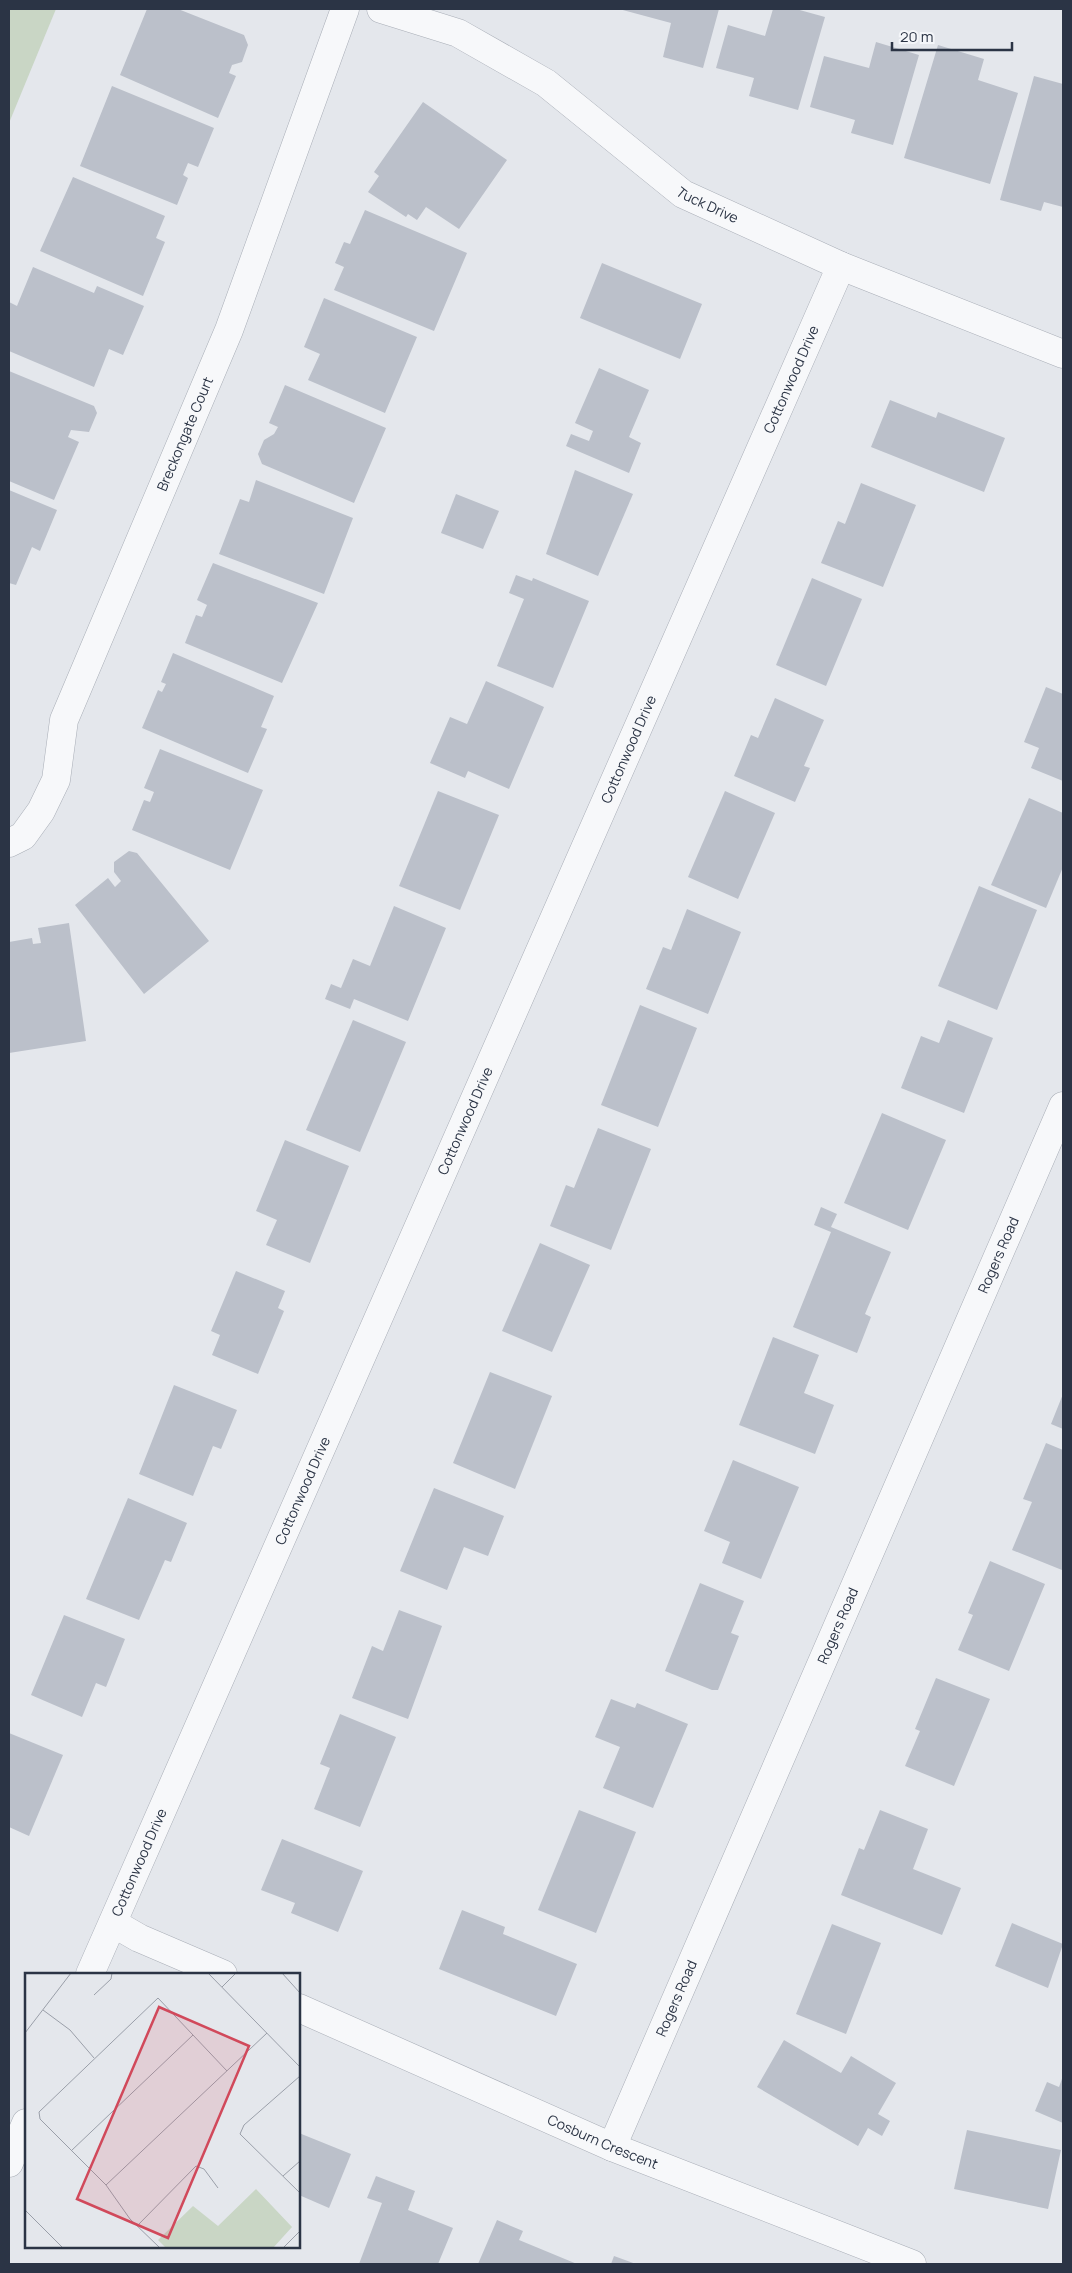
<svg xmlns="http://www.w3.org/2000/svg" width="1072" height="2273" viewBox="0 0 1072 2273" font-family="Manrope,sans-serif">
<style>
.green{fill:#c9d6c5}
.building{fill:#bbc0ca}
.lines{fill:none;stroke-linecap:round;stroke-linejoin:round}
.minor-casing{stroke:#a9aeb7;stroke-width:29}
.minor{stroke:#f7f8fa;stroke-width:28}
.labels{text-anchor:middle;stroke-width:5;stroke-linejoin:round;paint-order:stroke}
.street-label{font-size:14px;fill:#2b3445;stroke:#f4f6f9}
.inset-road{fill:none;stroke:#9a9fa9;stroke-width:1}
.view{fill:#d1495b;fill-opacity:0.15;stroke:#d1495b;stroke-width:2.5}
.inset-edge{fill:none;stroke:#2b3445;stroke-width:2.5}
</style>
<rect width="100%" height="100%" fill="#e4e7ec"/>
<path class="green" d="M9 9H56L9 123Z"/>
<g class="building">
<path d="M147 9H178L244 35 248 45 242 62 232 65 229 73 236 76 218 118 120 75Z"/>
<path d="M619 9H719L703 68 663 57 671 23Z"/>
<path d="M773 9H796L825 17 798 110 749 96 754 78 716 68 728 25 765 36Z"/>
<path d="M876 42 919 55 893 145 851 133 855 120 810 107 824 56 869 68Z"/>
<path d="M938 45 984 59 978 80 1018 93 990 184 904 158Z"/>
<path d="M1034 76 1063 84V207L1044 202 1041 211 1000 200Z"/>
<path d="M112 86 214 128 198 167 188 163 183 175 188 178 177 205 80 166Z"/>
<path d="M423 102 507 160 459 229 426 207 417 220 408 214 406 217 368 192 379 176 374 172Z"/>
<path d="M73 177 165 216 156 238 165 242 143 296 40 251Z"/>
<path d="M365 210 467 253 434 331 334 290 344 267 335 263 344 242 350 244Z"/>
<path d="M602 263 702 304 680 359 580 318Z"/>
<path d="M33 267 94 293 97 286 144 306 123 355 109 349 94 387 9 351V302L17 306Z"/>
<path d="M324 298 417 337 385 413 308 380 320 354 304 347Z"/>
<path d="M599 368 649 390 629 437 641 443 629 473 566 446 571 434 589 441 593 431 575 423Z"/>
<path d="M9 371 94 406 97 413 89 432 71 430 68 437 79 442 54 500 9 481Z"/>
<path d="M285 385 386 428 354 503 262 464 258 454 264 440 274 434 278 427 269 423Z"/>
<path d="M890 400 936 418 938 412 1005 438 984 492 871 447Z"/>
<path d="M575 470 633 494 598 576 546 554Z"/>
<path d="M256 480 353 518 324 594 219 554 240 499 249 502Z"/>
<path d="M861 483 916 505 883 587 821 563 838 521 845 524Z"/>
<path d="M9 490 57 510 40 551 32 547 16 585 9 583Z"/>
<path d="M456 494 499 511 483 549 441 533Z"/>
<path d="M213 563 318 603 282 683 185 643 196 615 202 617 207 605 197 600Z"/>
<path d="M516 575 532 581 533 578 589 601 553 688 497 666 524 599 509 593Z"/>
<path d="M812 578 862 599 826 686 776 665Z"/>
<path d="M173 653 274 696 261 727 267 729 248 773 142 728 158 690 162 692 166 684 161 682Z"/>
<path d="M486 681 544 707 509 789 468 771 465 778 430 763 450 717 467 724Z"/>
<path d="M1046 687 1063 694V781L1031 768 1039 748 1024 742Z"/>
<path d="M775 698 824 720 804 766 810 768 795 802 734 776 751 735 758 738Z"/>
<path d="M160 749 263 790 230 870 132 830 144 800 150 802 154 792 144 788Z"/>
<path d="M438 791 499 815 460 910 399 886Z"/>
<path d="M725 791 775 813 738 899 688 877Z"/>
<path d="M1029 798 1063 813V867L1046 908 991 885Z"/>
<path d="M129 851 137 853 209 941 144 994 75 905 108 878 115 887 121 881 114 872V862Z"/>
<path d="M979 886 1037 910 997 1010 938 986Z"/>
<path d="M394 906 446 928 408 1021 354 999 350 1009 325 999 331 984 341 988 353 959 370 966Z"/>
<path d="M687 909 741 932 708 1014 646 989 663 947 671 950Z"/>
<path d="M69 923 86 1041 9 1053V942L32 938 33 944 41 943 38 928Z"/>
<path d="M640 1005 697 1028 658 1127 601 1105Z"/>
<path d="M353 1020 406 1042 360 1152 306 1130Z"/>
<path d="M948 1020 993 1038 964 1113 901 1088 921 1036 939 1043Z"/>
<path d="M882 1113 946 1140 908 1230 844 1203Z"/>
<path d="M598 1128 651 1149 611 1250 550 1226 566 1185 574 1188Z"/>
<path d="M285 1140 349 1166 310 1263 266 1245 277 1220 256 1211Z"/>
<path d="M821 1207 837 1214 831 1227 891 1252 865 1314 871 1317 857 1353 793 1327 831 1232 814 1225Z"/>
<path d="M540 1243 590 1265 552 1352 502 1331Z"/>
<path d="M236 1271 285 1291 278 1308 284 1311 258 1374 212 1355 220 1335 211 1331Z"/>
<path d="M773 1337 819 1355 804 1393 834 1405 815 1454 739 1425Z"/>
<path d="M490 1372 552 1396 515 1489 453 1463Z"/>
<path d="M174 1385 237 1410 221 1449 213 1446 193 1496 139 1474Z"/>
<path d="M1063 1394V1429L1051 1424Z"/>
<path d="M1046 1443 1063 1450 1062 1570 1012 1550 1032 1502 1023 1499Z"/>
<path d="M733 1460 799 1487 761 1579 722 1563 730 1542 704 1531Z"/>
<path d="M434 1488 504 1516 488 1556 464 1547 447 1590 400 1571Z"/>
<path d="M128 1498 187 1523 171 1562 165 1560 139 1620 86 1599Z"/>
<path d="M990 1561 1045 1584 1009 1671 958 1650 973 1615 968 1613Z"/>
<path d="M700 1583 744 1601 731 1633 739 1636 718 1690H712L665 1671Z"/>
<path d="M399 1610 442 1626 408 1719 352 1698 372 1646 383 1651Z"/>
<path d="M64 1615 125 1639 106 1687 96 1683 82 1717 31 1695Z"/>
<path d="M936 1678 990 1699 954 1786 905 1766 920 1731 915 1729Z"/>
<path d="M611 1699 635 1708 637 1703 688 1724 653 1808 603 1788 620 1747 595 1737Z"/>
<path d="M340 1714 396 1737 360 1827 314 1809 330 1768 320 1764Z"/>
<path d="M9 1733 63 1755 29 1836 9 1827Z"/>
<path d="M579 1810 636 1832 596 1933 538 1910Z"/>
<path d="M880 1810 928 1829 913 1869 961 1888 942 1935 841 1895 859 1848 864 1850Z"/>
<path d="M282 1839 363 1871 338 1932 291 1913 295 1903 261 1890Z"/>
<path d="M462 1910 505 1927 503 1934 577 1964 556 2016 439 1969Z"/>
<path d="M1012 1923 1063 1944 1048 1988 995 1966Z"/>
<path d="M832 1924 881 1943 846 2034 796 2014Z"/>
<path d="M784 2040 841 2073 851 2056 896 2083 878 2114 890 2121 882 2136 868 2128 858 2146 757 2087Z"/>
<path d="M1063 2076V2123L1035 2111 1047 2082 1059 2087Z"/>
<path d="M967 2130 1061 2150 1048 2209 954 2189Z"/>
<path d="M299 2133 351 2154 329 2208 299 2195Z"/>
<path d="M376 2176 415 2191 408 2210 453 2228 438 2264H359L382 2203 367 2198Z"/>
<path d="M497 2220 523 2231 519 2240 577 2264H478Z"/>
<path d="M614 2256 636 2264H611Z"/>
</g>
<g class="lines">
<g class="minor-casing">
<g id="minor">
<path id="s1" d="M381 9 458 33 546 83 683 194 841 266 1063 354"/>
<path id="s2" d="M9 843 23 836 41 811 56 780 64 720 229 330 345 9"/>
<path d="M113 1923 139 1938 223 1974"/>
<path id="s3" d="M90 1974 841 266"/>
<path id="s4" d="M299 2008 612 2147 912 2264"/>
<path id="s5" d="M612 2147 1063 1106"/>
<path d="M9 2163 26 2123"/>
</g>
</g>
<use href="#minor" class="minor"/>
</g>
<g class="labels">
<g class="street-label">
<text dy="5" stroke="none"><textPath href="#s1" startOffset="385">Tuck Drive</textPath></text>
<text dy="5" stroke="none"><textPath href="#s3" startOffset="1742">Cottonwood Drive</textPath></text>
<text dy="5" stroke="none"><textPath href="#s2" startOffset="452">Breckongate Court</textPath></text>
<text dy="5" stroke="none"><textPath href="#s3" startOffset="1338">Cottonwood Drive</textPath></text>
<text dy="5" stroke="none"><textPath href="#s3" startOffset="932">Cottonwood Drive</textPath></text>
<text dy="5" stroke="none"><textPath href="#s5" startOffset="972">Rogers Road</textPath></text>
<text dy="5" stroke="none"><textPath href="#s3" startOffset="528">Cottonwood Drive</textPath></text>
<text dy="5" stroke="none"><textPath href="#s5" startOffset="568">Rogers Road</textPath></text>
<text dy="5" stroke="none"><textPath href="#s3" startOffset="122">Cottonwood Drive</textPath></text>
<text dy="5" stroke="none"><textPath href="#s5" startOffset="162">Rogers Road</textPath></text>
<text dy="5" stroke="none"><textPath href="#s4" startOffset="332">Cosburn Crescent</textPath></text>
</g>
</g>
<g transform="translate(25 1973)">
<rect width="275" height="275" fill="#e4e7ec"/>
<path d="M231 216 267 254 248 275H141L133 267 168 233 193 253Z" fill="#c9d6c5"/>
<path class="inset-road" d="M183 0 275 94M257 0 275 20M197 14 211 0M69 22 86 6 87 0M18 37 45 57 69 85M0 60 46 0M275 103 219 152 215 161 275 220M46 178 168 62M258 203 275 188M81 212 242 60M0 237 38 275M113 252 171 193 179 196 193 215M135 275 105 246 81 212 15 146 14 139 133 25 202 98M258 275 275 258"/>
<path class="view" d="M134 34 224 73 143 265 52 226Z"/>
<rect width="275" height="275" class="inset-edge"/>
</g>
<rect width="1072" height="2273" fill="none" stroke="#2b3445" stroke-width="20"/>
<path d="M892 42v8h120v-8" fill="none" stroke="#2b3445" stroke-width="2.5"/>
<text x="900" y="42" font-size="15" fill="#2b3445" stroke="#f4f6f9" stroke-width="4" paint-order="stroke">20 m</text>
</svg>
